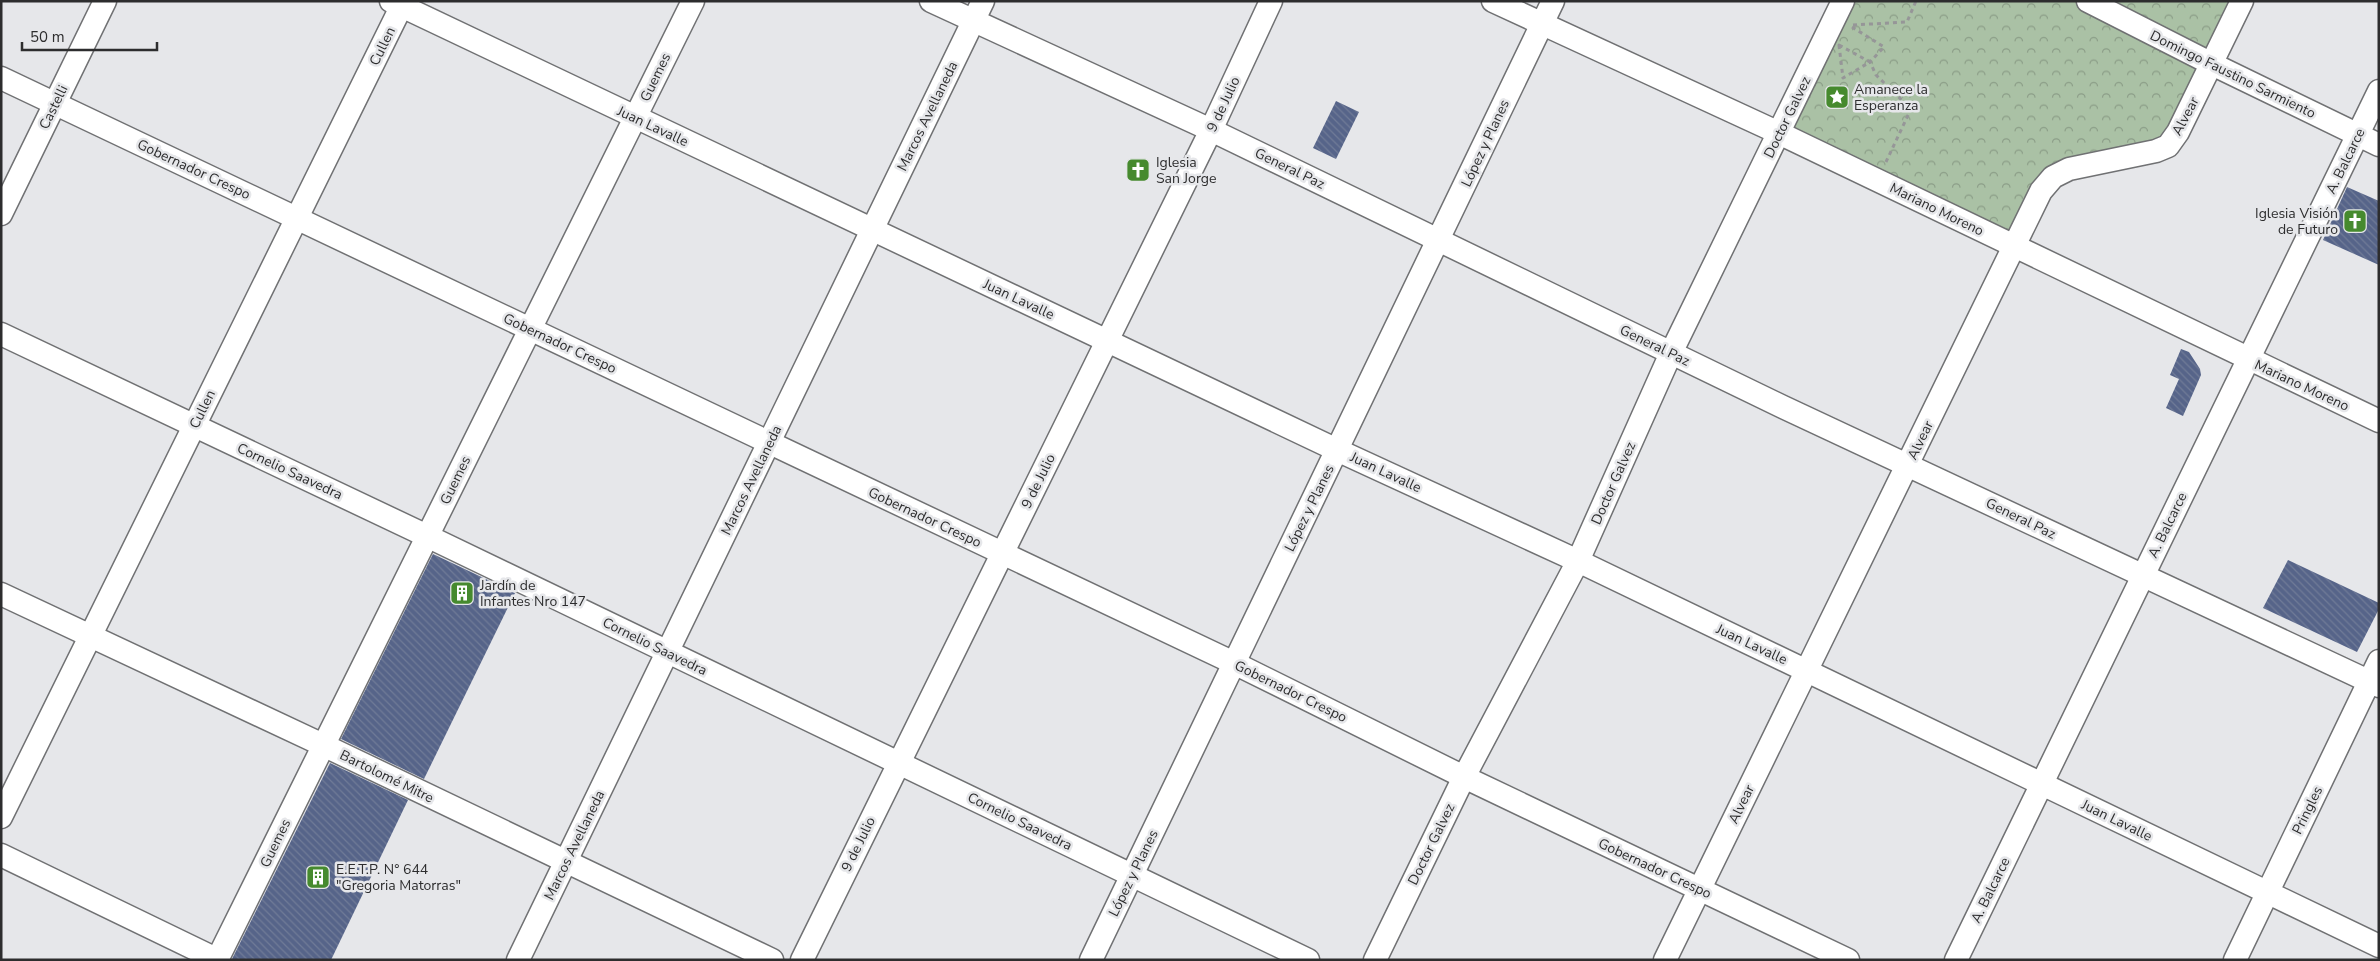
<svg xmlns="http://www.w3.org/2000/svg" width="2380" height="961" viewBox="0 0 2380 961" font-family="'Nunito Sans',sans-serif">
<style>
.park{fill:url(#park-crowns)}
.building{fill:url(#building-back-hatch)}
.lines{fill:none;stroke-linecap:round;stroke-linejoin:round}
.minor-casing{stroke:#707173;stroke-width:25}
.path{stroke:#969698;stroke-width:3;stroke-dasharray:4 4;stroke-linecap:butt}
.minor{stroke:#fff;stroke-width:22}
.labels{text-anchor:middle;stroke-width:5;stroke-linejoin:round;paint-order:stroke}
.street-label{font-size:14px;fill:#2d2d2e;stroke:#e6e7ea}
.poi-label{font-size:14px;fill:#2d2d2e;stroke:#e6e7ea;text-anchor:start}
</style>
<defs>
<pattern id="park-crowns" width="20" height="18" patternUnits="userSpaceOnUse" patternTransform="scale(1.25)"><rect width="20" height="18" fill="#aac1a5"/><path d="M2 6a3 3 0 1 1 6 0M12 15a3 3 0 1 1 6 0" fill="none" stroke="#8b9d87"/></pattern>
<pattern id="building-back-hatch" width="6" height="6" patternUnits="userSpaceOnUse" patternTransform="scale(1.25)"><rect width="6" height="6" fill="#566489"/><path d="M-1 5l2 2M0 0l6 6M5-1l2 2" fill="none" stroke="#707b97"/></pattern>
</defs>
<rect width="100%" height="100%" fill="#e6e7ea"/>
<path class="park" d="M1843 1H2242L2178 132 2069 169 2014 247 1779 133Z"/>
<g class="building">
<path d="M1336 101 1359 112 1336 159 1313 148Z"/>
<path d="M2347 187 2379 201V265L2323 240Z"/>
<path d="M2181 349 2189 352 2200 369 2201 375 2183 416 2166 408 2179 379 2170 375Z"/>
<path d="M433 554 515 593 424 779 341 739Z"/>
<path d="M2288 560 2379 603V609L2357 652 2263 608Z"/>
<path d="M330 763 408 800 331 960 232 959Z"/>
</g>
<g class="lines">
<g class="minor-casing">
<g id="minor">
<path d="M391 1 1337 450 1578 561 2379 946"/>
<path d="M931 1 1211 130 1783 407 2379 686"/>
<path d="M1493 1 1779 133 2379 421"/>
<path d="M2088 1 2212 64 2379 145"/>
<path d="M1 78 1234 663 1464 777 1848 960"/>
<path d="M1 214 105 1"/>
<path d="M1 334 427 536 1308 960"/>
<path d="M1 594 323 745 772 960"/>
<path d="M1 817 404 1"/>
<path d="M1 855 218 960"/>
<path d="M217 960 693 1"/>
<path d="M518 960 983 1"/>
<path d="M802 960 1211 130 1271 1"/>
<path d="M1091 960 1553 1"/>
<path d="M1375 960 1464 777 1578 561 1671 353 1843 1"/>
<path d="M1665 960 2041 191 2053 177 2069 169 2156 151 2168 146 2178 132 2242 1"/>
<path d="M1956 960 2379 91"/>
<path d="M2235 960 2379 661"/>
</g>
</g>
<g class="path">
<path d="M1853 25 1907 22 1916 1"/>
<path d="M1852 27 1884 47 1870 62 1876 75 1911 109 1885 164"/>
<path d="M1839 45 1870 62 1843 78Z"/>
</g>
<use href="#minor" class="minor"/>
</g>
<defs>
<g id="sight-square" transform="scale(1.25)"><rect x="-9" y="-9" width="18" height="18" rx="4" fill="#468a2e" stroke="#e6e7ea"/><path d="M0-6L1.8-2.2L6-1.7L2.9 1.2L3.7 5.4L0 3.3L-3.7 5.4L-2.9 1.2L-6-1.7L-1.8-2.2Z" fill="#fff"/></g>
<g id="church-square" transform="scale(1.25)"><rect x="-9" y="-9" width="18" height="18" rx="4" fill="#468a2e" stroke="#e6e7ea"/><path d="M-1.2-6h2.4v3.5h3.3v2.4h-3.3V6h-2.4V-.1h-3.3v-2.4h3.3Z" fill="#fff"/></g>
<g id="building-square" transform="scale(1.25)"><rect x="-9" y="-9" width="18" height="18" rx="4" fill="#468a2e" stroke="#e6e7ea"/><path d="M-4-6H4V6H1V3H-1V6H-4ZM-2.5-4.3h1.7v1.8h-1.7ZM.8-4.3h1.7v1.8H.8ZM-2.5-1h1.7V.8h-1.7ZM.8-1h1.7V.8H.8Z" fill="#fff"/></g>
</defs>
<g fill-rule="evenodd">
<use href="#sight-square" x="1837" y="97"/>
<use href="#church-square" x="1138" y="170"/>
<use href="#church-square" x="2355" y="221"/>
<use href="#building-square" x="462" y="593"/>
<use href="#building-square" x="318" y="877"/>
</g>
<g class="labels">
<g class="street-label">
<text transform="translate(382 46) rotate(-64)" y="5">Cullen</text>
<text transform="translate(2233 74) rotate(26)" y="5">Domingo Faustino Sarmiento</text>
<text transform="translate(655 77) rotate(-64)" y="5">Guemes</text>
<text transform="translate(1223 104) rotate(-65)" y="5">9 de Julio</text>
<text transform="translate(53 107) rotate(-64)" y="5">Castelli</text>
<text transform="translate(927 116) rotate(-64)" y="5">Marcos Avellaneda</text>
<text transform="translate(2185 116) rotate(-62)" y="5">Alvear</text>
<text transform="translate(1787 117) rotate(-64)" y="5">Doctor Galvez</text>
<text transform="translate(653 126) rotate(25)" y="5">Juan Lavalle</text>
<text transform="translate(1485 143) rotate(-65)" y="5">López y Planes</text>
<text transform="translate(2345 161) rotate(-64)" y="5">A. Balcarce</text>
<text transform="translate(1290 168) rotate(26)" y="5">General Paz</text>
<text transform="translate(194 169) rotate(25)" y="5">Gobernador Crespo</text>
<text transform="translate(1937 209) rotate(26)" y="5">Mariano Moreno</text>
<text transform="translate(1019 299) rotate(25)" y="5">Juan Lavalle</text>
<text transform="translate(560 343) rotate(25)" y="5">Gobernador Crespo</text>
<text transform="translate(1655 345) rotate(26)" y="5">General Paz</text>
<text transform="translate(2302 385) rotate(25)" y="5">Mariano Moreno</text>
<text transform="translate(202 409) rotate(-64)" y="5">Cullen</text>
<text transform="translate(1920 440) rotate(-64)" y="5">Alvear</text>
<text transform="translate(290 471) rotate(25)" y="5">Cornelio Saavedra</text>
<text transform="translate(1386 472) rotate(25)" y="5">Juan Lavalle</text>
<text transform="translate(455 480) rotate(-64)" y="5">Guemes</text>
<text transform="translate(751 480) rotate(-64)" y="5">Marcos Avellaneda</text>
<text transform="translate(1038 481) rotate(-64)" y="5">9 de Julio</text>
<text transform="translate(1613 483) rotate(-66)" y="5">Doctor Galvez</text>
<text transform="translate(1309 508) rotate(-64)" y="5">López y Planes</text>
<text transform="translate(925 517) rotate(25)" y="5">Gobernador Crespo</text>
<text transform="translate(2021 518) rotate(26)" y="5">General Paz</text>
<text transform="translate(2167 525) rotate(-64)" y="5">A. Balcarce</text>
<text transform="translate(1752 644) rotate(25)" y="5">Juan Lavalle</text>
<text transform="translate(655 646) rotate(26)" y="5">Cornelio Saavedra</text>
<text transform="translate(1291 691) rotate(26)" y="5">Gobernador Crespo</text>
<text transform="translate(387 776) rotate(26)" y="5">Bartolomé Mitre</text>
<text transform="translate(1741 804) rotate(-64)" y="5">Alvear</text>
<text transform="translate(2307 810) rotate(-64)" y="5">Pringles</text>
<text transform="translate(2117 820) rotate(26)" y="5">Juan Lavalle</text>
<text transform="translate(1020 821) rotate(26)" y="5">Cornelio Saavedra</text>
<text transform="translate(275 843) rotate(-64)" y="5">Guemes</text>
<text transform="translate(858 844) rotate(-64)" y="5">9 de Julio</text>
<text transform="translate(1431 844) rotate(-64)" y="5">Doctor Galvez</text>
<text transform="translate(574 845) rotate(-64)" y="5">Marcos Avellaneda</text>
<text transform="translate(1655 868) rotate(25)" y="5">Gobernador Crespo</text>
<text transform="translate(1133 873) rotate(-64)" y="5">López y Planes</text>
<text transform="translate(1990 890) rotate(-64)" y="5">A. Balcarce</text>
</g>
<g class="poi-label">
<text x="1854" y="94">Amanece la<tspan x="1854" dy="16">Esperanza</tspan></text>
<text x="1156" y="167">Iglesia<tspan x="1156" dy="16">San Jorge</tspan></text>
<text x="2338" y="218" text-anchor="end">Iglesia Visión<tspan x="2338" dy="16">de Futuro</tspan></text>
<text x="480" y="590">Jardín de<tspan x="480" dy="16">Infantes Nro 147</tspan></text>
<text x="336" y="874">E.E.T.P. N° 644<tspan x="336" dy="16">"Gregoria Matorras"</tspan></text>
</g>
</g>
<rect width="2380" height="961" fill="none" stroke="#2d2d2e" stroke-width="5"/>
<path d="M22 42v8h135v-8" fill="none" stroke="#2d2d2e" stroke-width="2.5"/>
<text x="30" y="42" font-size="15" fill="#2d2d2e" stroke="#e6e7ea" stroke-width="4" paint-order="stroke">50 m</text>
</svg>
